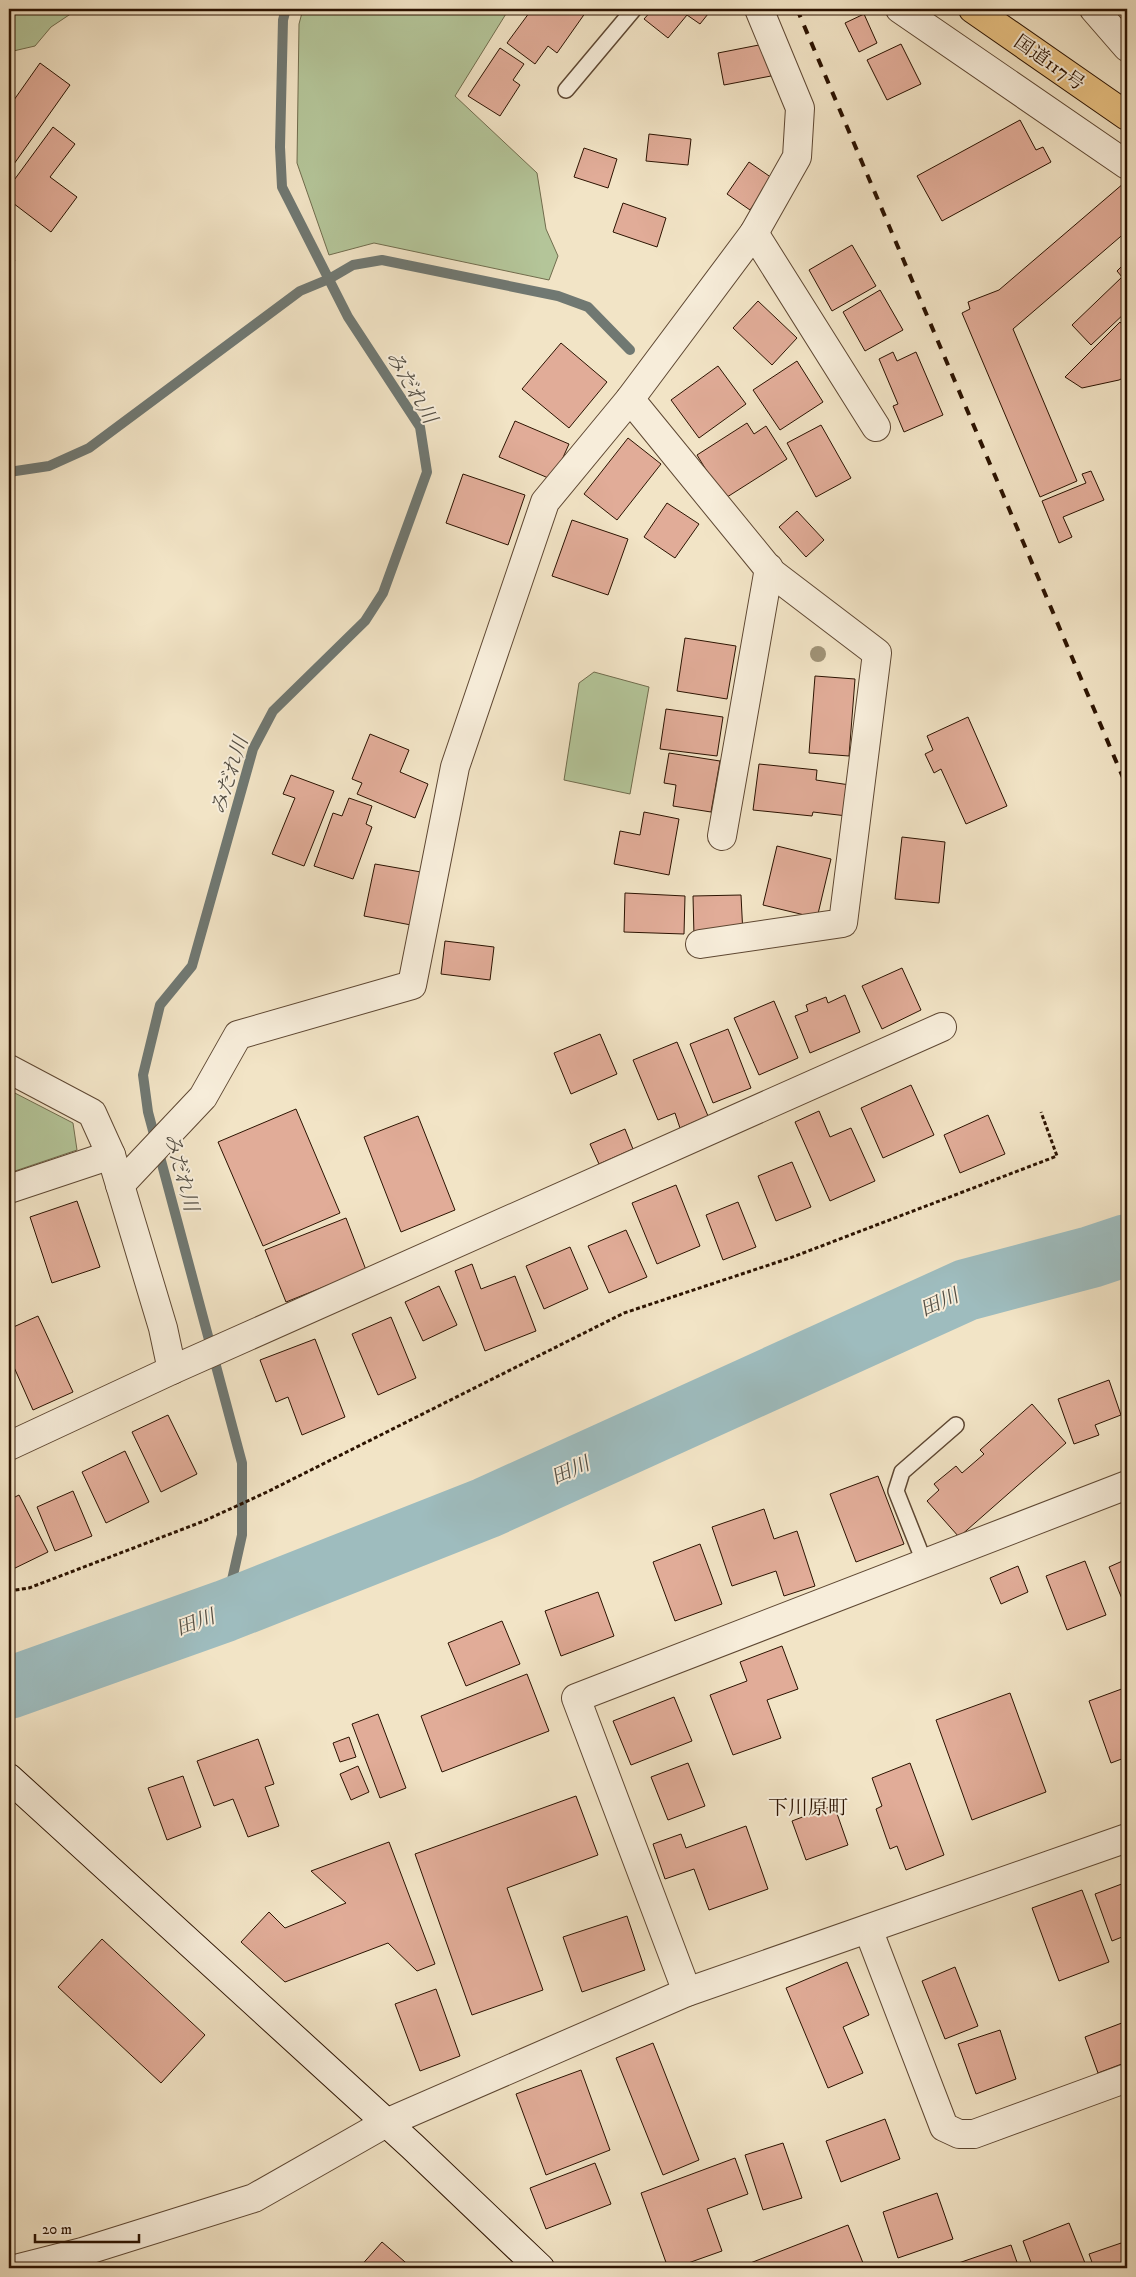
<svg xmlns="http://www.w3.org/2000/svg" width="1136" height="2277" viewBox="0 0 1136 2277" font-family="'IM FELL DW Pica','Noto Serif JP',serif">
<style>
.green{fill:#b4c599;stroke:#706c4d}
.lines{fill:none;stroke-linecap:round;stroke-linejoin:round}
.stream{stroke:#707872;stroke-width:10}
.river{stroke:#9ebcbe;stroke-width:62}
.building{fill:#e1ac98;stroke:#2c1301}
.lane-casing{stroke:#5e4732;stroke-width:18}
.street-casing{stroke:#5e4732;stroke-width:30}
.secondary-casing{stroke:#2c1301;stroke-width:30}
.highway-casing{stroke:#2c1301;stroke-width:30}
.path{stroke:#2c1301;stroke-width:3;stroke-dasharray:4 2.5;stroke-linecap:butt}
.lane{stroke:#f7edda;stroke-width:15}
.street{stroke:#f7edda;stroke-width:28}
.secondary{stroke:#f7edda;stroke-width:28}
.highway{stroke:#e9c283;stroke-width:28}
.rail{stroke:#2c1301;stroke-width:4;stroke-dasharray:9 9;stroke-linecap:butt}
.tree{fill:#a09377}
.labels{text-anchor:middle;stroke-width:4;stroke-linejoin:round;paint-order:stroke}
.street-label{font-size:19px;fill:#2c1301;stroke:#f7edda}
.water-label{font-size:20px;font-style:italic;fill:#544e43;stroke:#f7edda}
.neighbourhood-label{font-size:20px;fill:#2c1301;stroke:#f7edda}
</style>
<rect width="100%" height="100%" fill="#f2e4c6"/>
<filter id="stains"><feTurbulence type="fractalNoise" baseFrequency=".004" numOctaves="4"/><feColorMatrix values="0 0 0 0 .2 0 0 0 0 .09 0 0 0 0 .02 0 0 0 .5 -.17"/></filter>
<radialGradient id="worn" r=".72"><stop offset=".6" stop-color="#630" stop-opacity="0"/><stop offset="1" stop-color="#630" stop-opacity=".3"/></radialGradient>
<g class="green">
<path d="M9 9H78L51 27 35 46 9 52Z"/>
<path d="M303 9H509L455 96 537 173 546 229 558 256 549 280 374 243 329 255 297 163 299 24Z"/>
<path d="M594 672 649 687 630 794 564 780 579 683Z"/>
<path d="M9 1090 73 1123 77 1150 9 1173Z"/>
</g>
<g class="lines">
<g class="stream">
<path d="M9 472 49 466 89 448 300 291 329 279 353 265 382 260 558 296 588 307 630 350"/>
<path d="M225 1611 242 1535V1463L148 1112 143 1075 160 1005 192 966 253 749 273 711 365 621 383 593 427 472 420 427 348 317 282 187 280 147 283 20 286 9"/>
</g>
<path class="river" d="M9 1688 225 1611 486 1508 966 1290 1091 1257 1127 1245"/>
</g>
<g class="building">
<path d="M532 9 538 13 541 9H588L557 53 548 46 535 64 507 43Z"/>
<path d="M653 9H712L700 24 687 15 668 38 644 19Z"/>
<path d="M864 14 877 43 859 52 845 23Z"/>
<path d="M764 44 771 76 724 85 718 53Z"/>
<path d="M901 44 921 84 887 100 867 60Z"/>
<path d="M500 48 524 64 513 80 520 85 500 116 468 96Z"/>
<path d="M40 63 70 85 9 171V107Z"/>
<path d="M1020 120 1036 150 1043 147 1051 162 942 221 917 176Z"/>
<path d="M53 127 75 144 50 177 77 197 51 232 9 200V187Z"/>
<path d="M649 134 691 139 688 165 646 161Z"/>
<path d="M584 148 617 159 608 188 574 177Z"/>
<path d="M749 162 772 178 750 210 727 194Z"/>
<path d="M1124 183 1127 185V231L1013 329 1077 481 1040 497 962 313 970 309 968 302 999 290Z"/>
<path d="M623 203 666 218 657 247 613 232Z"/>
<path d="M852 245 876 286 832 311 809 270Z"/>
<path d="M9 256 15 260 9 268Z"/>
<path d="M1127 261V311L1091 345 1072 325 1122 277 1117 271Z"/>
<path d="M880 290 903 330 865 351 843 312Z"/>
<path d="M758 301 797 338 772 365 733 328Z"/>
<path d="M1120 322 1127 330V376L1119 380 1082 388 1065 377Z"/>
<path d="M561 343 607 382 569 428 522 389Z"/>
<path d="M893 352 897 361 916 352 943 415 904 432 893 406 898 404 879 359Z"/>
<path d="M797 361 823 402 780 430 753 390Z"/>
<path d="M718 366 746 404 699 438 671 400Z"/>
<path d="M515 421 569 444 553 480 499 457Z"/>
<path d="M747 423 754 434 766 426 787 459 724 499 697 455Z"/>
<path d="M821 425 851 478 816 497 787 443Z"/>
<path d="M628 438 661 464 617 520 584 494Z"/>
<path d="M1091 471 1104 500 1063 517 1072 537 1059 543 1042 501 1086 483 1082 474Z"/>
<path d="M463 474 525 495 508 545 446 523Z"/>
<path d="M667 503 699 524 675 558 644 537Z"/>
<path d="M797 511 824 540 806 557 779 527Z"/>
<path d="M572 520 628 539 608 595 552 576Z"/>
<path d="M685 638 736 646 727 699 677 691Z"/>
<path d="M815 676 855 679 849 756 809 753Z"/>
<path d="M666 709 723 717 717 756 660 749Z"/>
<path d="M968 717 1007 806 966 824 941 769 934 773 925 754 933 750 927 736Z"/>
<path d="M370 734 409 750 400 772 428 784 415 818 357 794 362 783 352 779Z"/>
<path d="M669 753 720 761 711 812 673 806 676 785 664 783Z"/>
<path d="M759 764 817 770 816 780 850 785 847 816 813 812 812 816 753 810Z"/>
<path d="M291 775 334 791 304 866 272 854 295 798 283 794Z"/>
<path d="M349 798 372 806 366 824 372 827 353 879 314 866 333 813 342 816Z"/>
<path d="M644 812 679 819 669 875 614 864 620 831 640 835Z"/>
<path d="M902 837 945 842 939 903 895 899Z"/>
<path d="M777 846 831 859 817 918 763 905Z"/>
<path d="M375 864 421 872 411 925 364 916Z"/>
<path d="M625 893 685 896 684 934 624 932Z"/>
<path d="M741 895 743 935 694 936 693 896Z"/>
<path d="M445 941 494 947 490 980 441 974Z"/>
<path d="M902 968 921 1010 882 1029 862 986Z"/>
<path d="M845 995 860 1032 810 1053 795 1016 808 1011 806 1005 826 997 828 1003Z"/>
<path d="M774 1001 798 1058 759 1075 734 1018Z"/>
<path d="M728 1029 751 1088 713 1103 690 1044Z"/>
<path d="M600 1034 617 1074 571 1094 554 1053Z"/>
<path d="M677 1042 708 1116 680 1128 675 1113 658 1120 633 1060Z"/>
<path d="M911 1085 934 1135 883 1158 861 1108Z"/>
<path d="M296 1109 340 1213 263 1246 218 1142Z"/>
<path d="M819 1111 830 1137 851 1128 875 1181 830 1201 795 1122Z"/>
<path d="M988 1115 1005 1154 960 1173 944 1135Z"/>
<path d="M418 1116 455 1210 401 1232 364 1137Z"/>
<path d="M625 1129 633 1149 599 1164 590 1144Z"/>
<path d="M792 1162 811 1207 776 1221 758 1176Z"/>
<path d="M676 1185 700 1246 657 1264 632 1203Z"/>
<path d="M77 1201 100 1267 52 1283 30 1217Z"/>
<path d="M738 1202 756 1247 723 1260 706 1215Z"/>
<path d="M346 1218 366 1270 286 1302 265 1250Z"/>
<path d="M626 1230 647 1277 609 1293 588 1246Z"/>
<path d="M570 1247 588 1289 544 1309 526 1266Z"/>
<path d="M472 1264 481 1289 515 1276 536 1331 485 1351 455 1271Z"/>
<path d="M439 1286 457 1325 423 1341 405 1302Z"/>
<path d="M38 1316 73 1392 33 1410 9 1356V1329Z"/>
<path d="M391 1317 416 1378 378 1395 352 1334Z"/>
<path d="M315 1339 345 1417 302 1435 288 1397 276 1402 260 1360Z"/>
<path d="M1109 1380 1121 1415 1095 1425 1099 1435 1074 1444 1058 1399Z"/>
<path d="M1032 1404 1066 1443 959 1537 927 1501 939 1490 934 1484 956 1466 962 1473 984 1454 980 1450Z"/>
<path d="M168 1415 197 1474 161 1492 132 1432Z"/>
<path d="M125 1451 149 1502 106 1523 82 1472Z"/>
<path d="M878 1476 904 1544 856 1562 830 1494Z"/>
<path d="M73 1491 92 1536 55 1551 37 1507Z"/>
<path d="M19 1495 48 1552 9 1571V1500Z"/>
<path d="M764 1509 774 1539 797 1531 815 1586 784 1596 776 1571 732 1586 712 1527Z"/>
<path d="M700 1544 722 1604 675 1621 653 1562Z"/>
<path d="M1127 1559V1611L1109 1567Z"/>
<path d="M1085 1561 1106 1615 1067 1630 1046 1576Z"/>
<path d="M1018 1566 1028 1592 1001 1604 990 1578Z"/>
<path d="M598 1592 614 1636 561 1656 545 1611Z"/>
<path d="M502 1621 520 1664 466 1686 448 1643Z"/>
<path d="M782 1646 798 1689 767 1700 781 1738 733 1755 710 1695 747 1681 740 1662Z"/>
<path d="M527 1674 549 1731 442 1772 421 1716Z"/>
<path d="M1127 1687V1757L1111 1763 1089 1701Z"/>
<path d="M1010 1693 1046 1792 972 1820 936 1720Z"/>
<path d="M674 1697 692 1741 631 1765 613 1721Z"/>
<path d="M378 1714 406 1788 380 1798 352 1724Z"/>
<path d="M349 1737 356 1757 340 1762 333 1743Z"/>
<path d="M258 1739 274 1784 265 1787 279 1826 248 1837 233 1799 214 1806 197 1761Z"/>
<path d="M688 1763 705 1806 668 1820 651 1777Z"/>
<path d="M910 1763 944 1855 906 1870 897 1846 890 1849 876 1809 882 1806 872 1778Z"/>
<path d="M358 1766 369 1792 351 1800 340 1774Z"/>
<path d="M183 1776 201 1827 167 1840 148 1788Z"/>
<path d="M576 1796 598 1855 507 1888 543 1990 472 2015 415 1854Z"/>
<path d="M834 1805 848 1845 806 1860 792 1821Z"/>
<path d="M746 1826 768 1889 709 1910 694 1869 665 1879 653 1844 681 1834 686 1848Z"/>
<path d="M389 1842 435 1964 417 1971 388 1943 285 1982 241 1942 269 1912 285 1928 346 1903 311 1871Z"/>
<path d="M1127 1882V1935L1112 1941 1095 1894Z"/>
<path d="M1082 1890 1109 1962 1059 1981 1032 1908Z"/>
<path d="M627 1916 645 1970 582 1992 563 1937Z"/>
<path d="M102 1939 205 2035 161 2083 58 1987Z"/>
<path d="M847 1962 869 2015 843 2027 863 2073 828 2088 786 1988Z"/>
<path d="M955 1967 978 2026 945 2039 922 1981Z"/>
<path d="M436 1989 460 2056 420 2071 395 2004Z"/>
<path d="M1127 2021V2062L1098 2073 1085 2037Z"/>
<path d="M1000 2030 1016 2079 976 2094 958 2044Z"/>
<path d="M653 2043 699 2160 663 2175 616 2058Z"/>
<path d="M581 2070 610 2150 546 2175 516 2094Z"/>
<path d="M885 2119 900 2159 841 2182 826 2141Z"/>
<path d="M783 2143 802 2198 763 2210 745 2155Z"/>
<path d="M735 2158 748 2194 707 2209 722 2251 674 2268H668L641 2193Z"/>
<path d="M595 2163 611 2204 546 2229 530 2188Z"/>
<path d="M937 2193 953 2239 898 2258 883 2212Z"/>
<path d="M1069 2223 1087 2268H1033L1023 2241Z"/>
<path d="M848 2225 865 2268H740V2267Z"/>
<path d="M1127 2241V2268H1094L1089 2254Z"/>
<path d="M382 2242 412 2268H359Z"/>
<path d="M1011 2245 1019 2268H944Z"/>
</g>
<g class="lines">
<g class="lane-casing">
<g id="lane">
<path d="M566 90 634 9"/>
<path d="M925 1564 896 1491 902 1472 956 1425"/>
</g>
</g>
<g class="street-casing">
<g id="street">
<path d="M900 9 1127 165"/>
<path d="M1094 9 1127 47"/>
<path d="M754 233 876 427"/>
<path d="M630 399 772 573 877 653 843 923 700 944"/>
<path d="M722 836 769 568"/>
<path d="M9 1069 92 1113 111 1155 163 1328 172 1370"/>
<path d="M120 1185 203 1097 238 1035 412 985 455 767 545 502 630 399 754 233 797 157 800 108 759 9"/>
<path d="M9 1189 111 1155"/>
<path d="M9 1446 172 1370 942 1027"/>
<path d="M868 1929 944 2127 959 2134H974L1127 2078"/>
<path d="M687 1992 576 1698 1127 1485"/>
<path d="M19 2268 82 2252 254 2198 386 2123 687 1992 1127 1838"/>
</g>
</g>
<g class="secondary-casing">
<path id="secondary" d="M9 1778 412 2146 540 2268"/>
</g>
<g class="highway-casing">
<path id="highway" d="M973 9 1127 116"/>
</g>
<path class="path" d="M9 1591 29 1588 204 1521 267 1492 624 1313 790 1258 1057 1156 1041 1112"/>
<use href="#lane" class="lane"/>
<use href="#street" class="street"/>
<use href="#secondary" class="secondary"/>
<use href="#highway" class="highway"/>
<path class="rail" d="M797 9 1127 787"/>
</g>
<circle class="tree" cx="818" cy="654" r="8"/>
<g class="labels">
<g class="street-label">
<text transform="translate(1050 62) rotate(35)" y="7">国道117号</text>
</g>
<g class="water-label">
<text transform="translate(412 387) rotate(60)" y="7">みだれ川</text>
<text transform="translate(229 775) rotate(-72)" y="7">みだれ川</text>
<text transform="translate(182 1172) rotate(75)" y="7">みだれ川</text>
<text transform="translate(939 1302) rotate(-24)" y="7">田川</text>
<text transform="translate(570 1470) rotate(-24)" y="7">田川</text>
<text transform="translate(195 1622) rotate(-20)" y="7">田川</text>
</g>
<g class="neighbourhood-label">
<text x="808" y="1814">下川原町</text>
</g>
</g>
<rect width="1136" height="2277" fill="none" stroke="#f2e4c6" stroke-width="30"/>
<rect x="10" y="10" width="1116" height="2257" fill="none" stroke="#2c1301" stroke-width="2.5"/>
<rect x="15" y="15" width="1106" height="2247" fill="none" stroke="#2c1301"/>
<path d="M35 2234v8h104v-8" fill="none" stroke="#2c1301" stroke-width="2.5"/>
<text x="42" y="2234" font-size="15" fill="#2c1301" stroke="#f7edda" stroke-width="4" paint-order="stroke">20 m</text>
<rect width="100%" height="100%" filter="url(#stains)"/>
<rect width="100%" height="100%" fill="url(#worn)"/>
</svg>
